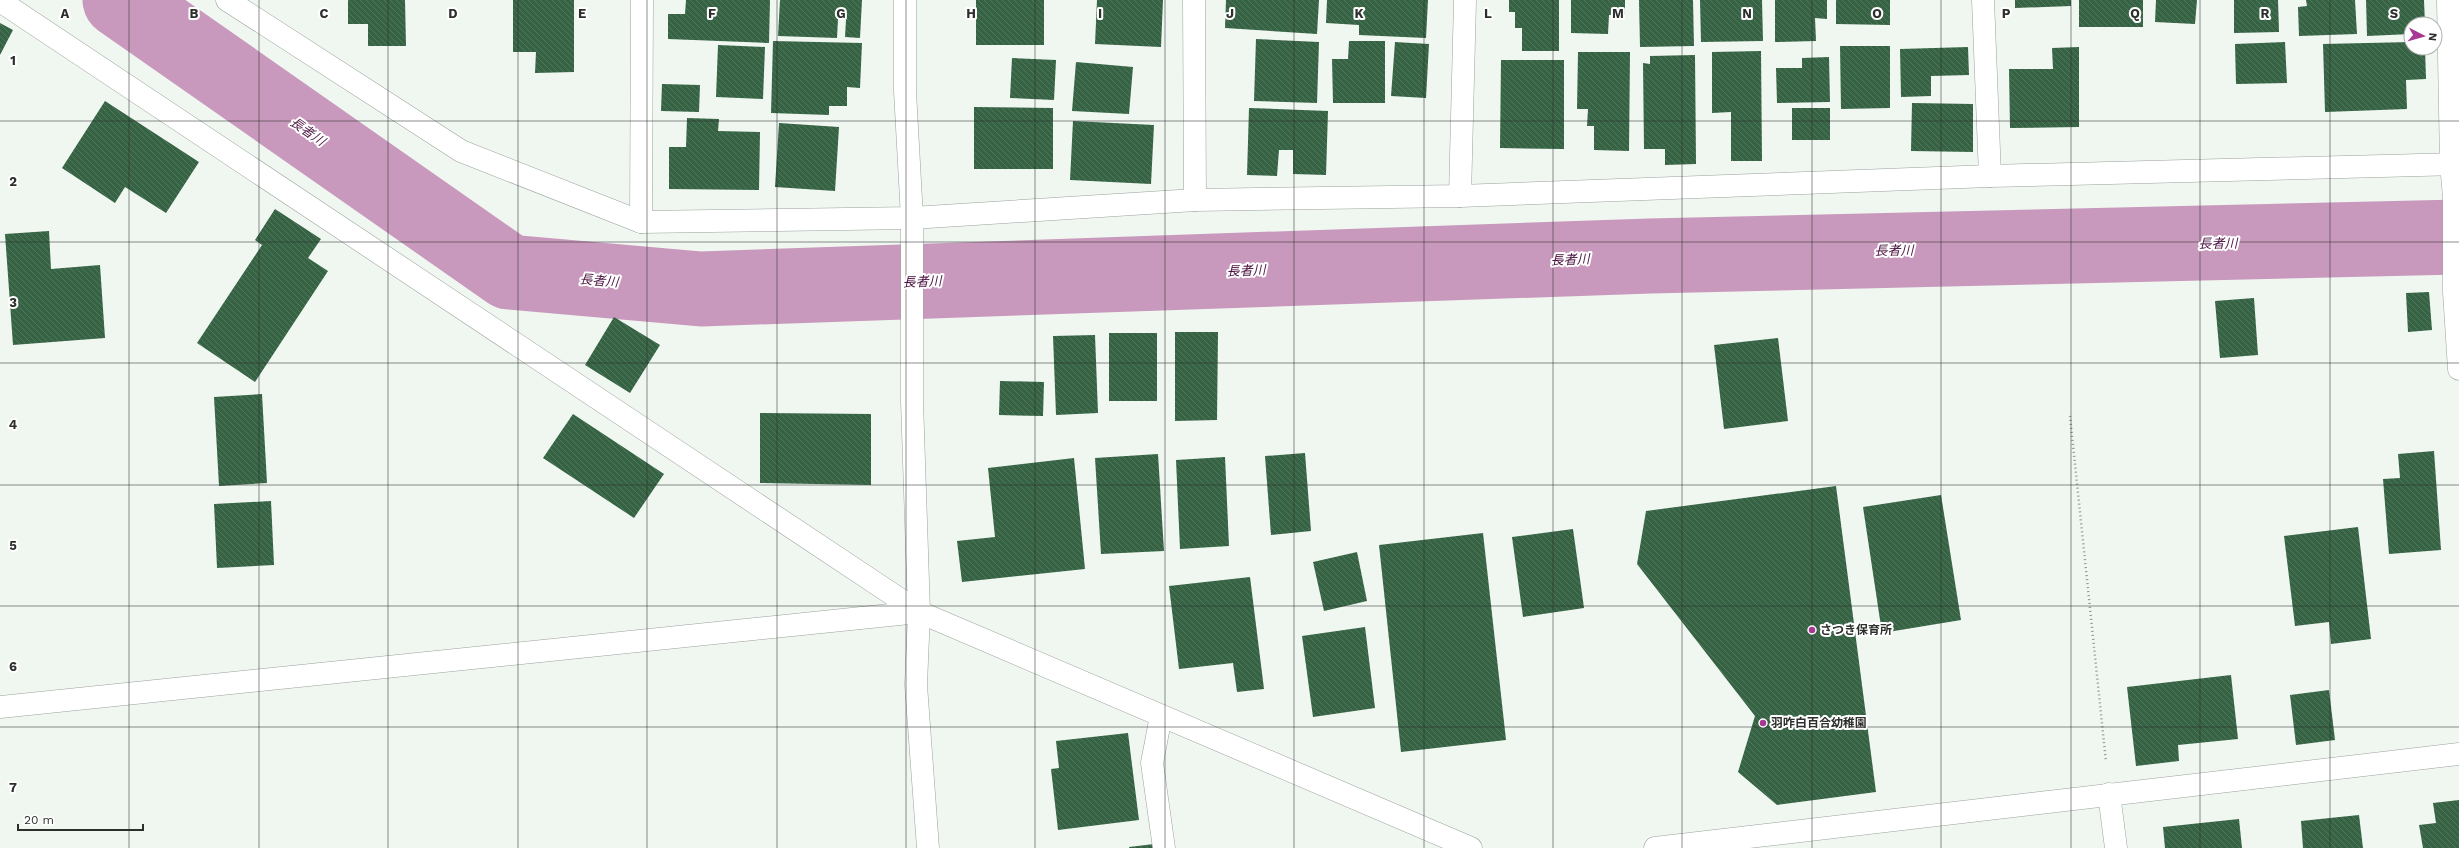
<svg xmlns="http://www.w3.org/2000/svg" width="2459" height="848" viewBox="0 0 2459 848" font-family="'Work Sans','Noto Sans JP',sans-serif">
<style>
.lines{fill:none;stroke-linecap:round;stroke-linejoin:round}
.river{stroke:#c899bc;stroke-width:75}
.building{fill:url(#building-back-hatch)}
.minor-casing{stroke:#9ba29d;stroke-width:23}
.tertiary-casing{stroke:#9ba29d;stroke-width:23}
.path{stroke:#8e938f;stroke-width:2.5;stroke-dasharray:1 3;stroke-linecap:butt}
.minor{stroke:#fff;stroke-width:22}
.tertiary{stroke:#fff;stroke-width:22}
.grid{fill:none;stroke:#2c2f2c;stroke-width:1;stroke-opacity:0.55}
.poi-dot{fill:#a93895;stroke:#fff;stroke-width:1.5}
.labels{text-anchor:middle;stroke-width:4;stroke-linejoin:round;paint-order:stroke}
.poi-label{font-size:12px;font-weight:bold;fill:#2c2f2c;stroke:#fff;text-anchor:start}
.water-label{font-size:13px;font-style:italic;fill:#4d1543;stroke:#fff}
.grid-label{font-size:13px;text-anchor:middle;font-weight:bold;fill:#2c2f2c;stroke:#fff;stroke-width:4;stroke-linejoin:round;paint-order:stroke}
</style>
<defs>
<pattern id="building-back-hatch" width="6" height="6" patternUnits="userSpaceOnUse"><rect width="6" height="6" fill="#356343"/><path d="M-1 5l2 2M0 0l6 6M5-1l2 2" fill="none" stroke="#51765c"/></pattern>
</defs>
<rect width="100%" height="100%" fill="#f0f7f1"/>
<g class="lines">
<path class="river" d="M120 0 509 272 701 289 1650 256 2459 237"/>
</g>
<g class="building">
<path d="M348 0H405L406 46H368V24H348Z"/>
<path d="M513 0H574V72L535 73 536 52H513Z"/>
<path d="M686 0H770L769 43 668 39V14H685Z"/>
<path d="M780 0H862L860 38 845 37 846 20 838 19 837 38 778 36Z"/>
<rect x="976" y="0" width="68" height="45"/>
<path d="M1097 0H1163L1161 47 1095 44Z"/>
<path d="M1226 0H1319L1317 34 1225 28Z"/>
<path d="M1327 0H1428L1426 38 1359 35V25L1326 23Z"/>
<path d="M1509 0H1559V51H1522V28H1515V12H1509Z"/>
<path d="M1571 0H1625V15H1609L1608 34 1571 33Z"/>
<path d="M1639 0H1693L1694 46 1640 47Z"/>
<path d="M1700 0H1762L1763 41 1701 42Z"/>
<path d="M1775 0H1827V19L1815 18 1816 41 1775 42Z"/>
<path d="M1836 0H1890V25L1836 24Z"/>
<path d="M2015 0H2071V6L2015 8Z"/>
<rect x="2079" y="0" width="64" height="27"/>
<path d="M2156 0H2197L2195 24 2155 22Z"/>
<path d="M2234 0H2278L2279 32 2234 33Z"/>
<path d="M2306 0H2355L2357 34 2299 36 2298 7 2307 6Z"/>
<path d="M2366 0H2424L2425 24H2411V34L2367 36Z"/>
<path d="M0 23 13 30 0 55Z"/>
<path d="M1256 39 1319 42 1317 103 1254 101Z"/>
<path d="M773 41 862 43 860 88 847 87V106H829V115L771 113Z"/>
<path d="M1349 41H1385V103H1333L1332 59H1348Z"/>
<path d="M1395 42 1429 44 1426 98 1391 96Z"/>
<path d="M2285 42 2287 83 2236 84 2235 44Z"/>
<path d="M2411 42V48H2425L2426 79 2406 80 2407 109 2325 112 2323 44Z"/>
<path d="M718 45 765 47 763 99 716 97Z"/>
<path d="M1840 46H1890V108L1841 109Z"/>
<path d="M1968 47 1969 75 1931 76V96L1901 97 1900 49Z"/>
<path d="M2079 47V127L2010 128 2009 69H2053L2052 48Z"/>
<path d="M1761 51 1762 161H1731V112L1712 113V52Z"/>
<path d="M1578 52H1630L1629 151 1594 150V126H1587L1588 109H1577Z"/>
<path d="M1695 55 1696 164 1665 165V149H1644L1643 63 1650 64V56Z"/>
<path d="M1829 57 1830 102 1777 103 1776 68H1802V58Z"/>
<path d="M1012 58 1056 60 1054 100 1010 98Z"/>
<path d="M1501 60H1564V149L1500 148Z"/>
<path d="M1076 62 1133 67 1129 114 1072 111Z"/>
<path d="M662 84 700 85 699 112 661 111Z"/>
<path d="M105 101 199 162 166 213 125 187 115 203 62 168Z"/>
<path d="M1912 103 1973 104V152L1911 151Z"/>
<path d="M974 107 1053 108V169H974Z"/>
<path d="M1249 108 1328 111 1326 175 1293 174V150H1279L1277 176 1247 175Z"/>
<rect x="1792" y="108" width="38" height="32"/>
<path d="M687 118 719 119 718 131 760 132 759 190 669 189V147H686Z"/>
<path d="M1073 121 1154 125 1151 184 1070 180Z"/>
<path d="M779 123 839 127 835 191 775 187Z"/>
<path d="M275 209 321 239 308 258 328 271 255 382 197 343 262 245 255 240Z"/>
<path d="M49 231 51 269 100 265 105 338 13 345 5 234Z"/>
<path d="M2429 292 2432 330 2408 332 2406 293Z"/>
<path d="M2254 298 2258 355 2220 358 2215 301Z"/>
<path d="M614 317 660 345 630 393 585 365Z"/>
<path d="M1175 332H1218L1217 420 1175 421Z"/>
<rect x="1109" y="333" width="48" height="68"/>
<path d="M1095 335 1098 413 1056 415 1053 336Z"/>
<path d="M1778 338 1788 421 1724 429 1714 345Z"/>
<path d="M1000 381 1044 382 1043 416 999 415Z"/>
<path d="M262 394 267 483 219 486 214 397Z"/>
<path d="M760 413 871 414V485L760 483Z"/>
<path d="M573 414 664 474 634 518 543 458Z"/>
<path d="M2434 451 2441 550 2389 554 2383 479 2400 478 2398 454Z"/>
<path d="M1305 453 1311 531 1271 535 1265 456Z"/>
<path d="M1158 454 1164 551 1101 554 1095 458Z"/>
<path d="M1225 457 1229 546 1180 549 1176 460Z"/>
<path d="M1074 458 1085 569 962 582 957 541 995 537 988 468Z"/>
<path d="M1836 486 1876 792 1777 805 1738 772 1755 716 1637 564 1646 511Z"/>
<path d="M1941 495 1961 620 1882 633 1863 507Z"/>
<path d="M271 501 274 565 217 568 214 504Z"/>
<path d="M2358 527 2371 639 2331 644 2329 622 2295 626 2284 536Z"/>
<path d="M1573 529 1584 608 1523 617 1512 537Z"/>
<path d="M1483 533 1506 740 1401 752 1379 545Z"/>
<path d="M1357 552 1367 601 1324 611 1313 562Z"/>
<path d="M1250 577 1264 689 1237 692 1233 663 1179 669 1169 586Z"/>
<path d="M1365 627 1375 708 1313 717 1302 636Z"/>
<path d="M2231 675 2238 739 2178 745 2179 761 2136 766 2127 687Z"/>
<path d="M2329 690 2335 740 2296 745 2290 695Z"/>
<path d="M1128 733 1139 820 1058 830 1051 769 1059 768 1056 741Z"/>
<path d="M2459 800V848H2423L2419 825 2436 823 2433 803Z"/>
<path d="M2359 815 2363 848H2303L2301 821Z"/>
<path d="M2239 819 2242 848H2165L2163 827Z"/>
<path d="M1154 844 1155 848H1129V847Z"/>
</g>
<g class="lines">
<g class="minor-casing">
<g id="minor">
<path d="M227 0 461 151 641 222 912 218 1195 200 1460 196 1990 176 2459 164"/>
<path d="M905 0V91L912 218V401L919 612"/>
<path d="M1194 0 1195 200"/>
<path d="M1983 0 1990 176"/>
<path d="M2448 0 2451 164 2454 197V292L2459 369"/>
<path d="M0 1 919 612 1471 848"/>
<path d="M1460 196 1465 0"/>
<path d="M641 222 642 0"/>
<path d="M0 707 919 612"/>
<path d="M1161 716 1152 763 1164 848"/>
<path d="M2109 794 2116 848"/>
<path d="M1655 848 2459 754"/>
</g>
</g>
<g class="tertiary-casing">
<path id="tertiary" d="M919 612 916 685 928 848"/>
</g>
<path class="path" d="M2070 416 2106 762"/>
<use href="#minor" class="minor"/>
<use href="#tertiary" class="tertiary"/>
</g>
<path class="grid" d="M129 0V848M259 0V848M388 0V848M518 0V848M647 0V848M777 0V848M906 0V848M1035 0V848M1165 0V848M1294 0V848M1424 0V848M1553 0V848M1682 0V848M1812 0V848M1941 0V848M2071 0V848M2200 0V848M2330 0V848M0 121H2459M0 242H2459M0 363H2459M0 485H2459M0 606H2459M0 727H2459"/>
<g class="poi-dot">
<circle cx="1812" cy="630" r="4"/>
<circle cx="1763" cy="723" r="4"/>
</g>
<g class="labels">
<g class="poi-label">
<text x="1820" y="634">さつき保育所</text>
<text x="1771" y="727">羽咋白百合幼稚園</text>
</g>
<g class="water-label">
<text transform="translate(308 131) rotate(35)" y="5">長者川</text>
<text transform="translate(2218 243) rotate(-1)" y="5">長者川</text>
<text transform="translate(1894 250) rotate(-1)" y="5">長者川</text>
<text transform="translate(1570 259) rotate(-2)" y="5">長者川</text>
<text transform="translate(1246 270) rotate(-2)" y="5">長者川</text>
<text transform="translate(599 280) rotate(5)" y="5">長者川</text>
<text transform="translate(922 281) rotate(-2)" y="5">長者川</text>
</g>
</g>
<g class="grid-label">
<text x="65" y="18">A</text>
<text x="194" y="18">B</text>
<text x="324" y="18">C</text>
<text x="453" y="18">D</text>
<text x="582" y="18">E</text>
<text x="712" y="18">F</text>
<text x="841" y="18">G</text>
<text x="971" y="18">H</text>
<text x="1100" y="18">I</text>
<text x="1230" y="18">J</text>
<text x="1359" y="18">K</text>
<text x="1488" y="18">L</text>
<text x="1618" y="18">M</text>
<text x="1747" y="18">N</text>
<text x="1877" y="18">O</text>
<text x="2006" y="18">P</text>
<text x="2135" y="18">Q</text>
<text x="2265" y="18">R</text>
<text x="2394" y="18">S</text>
<text x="13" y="65">1</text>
<text x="13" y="186">2</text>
<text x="13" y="307">3</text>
<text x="13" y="429">4</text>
<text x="13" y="550">5</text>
<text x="13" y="671">6</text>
<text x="13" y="792">7</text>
</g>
<g transform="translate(2423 36) rotate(96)"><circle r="19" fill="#ffffff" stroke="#abacab"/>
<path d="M0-3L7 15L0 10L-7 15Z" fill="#a93895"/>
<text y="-6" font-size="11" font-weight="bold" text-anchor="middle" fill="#2c2f2c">N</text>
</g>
<path d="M18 824v6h125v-6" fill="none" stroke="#2c2f2c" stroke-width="2"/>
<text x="24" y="824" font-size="12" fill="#2c2f2c" stroke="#ffffff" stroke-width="3" paint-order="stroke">20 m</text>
</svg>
